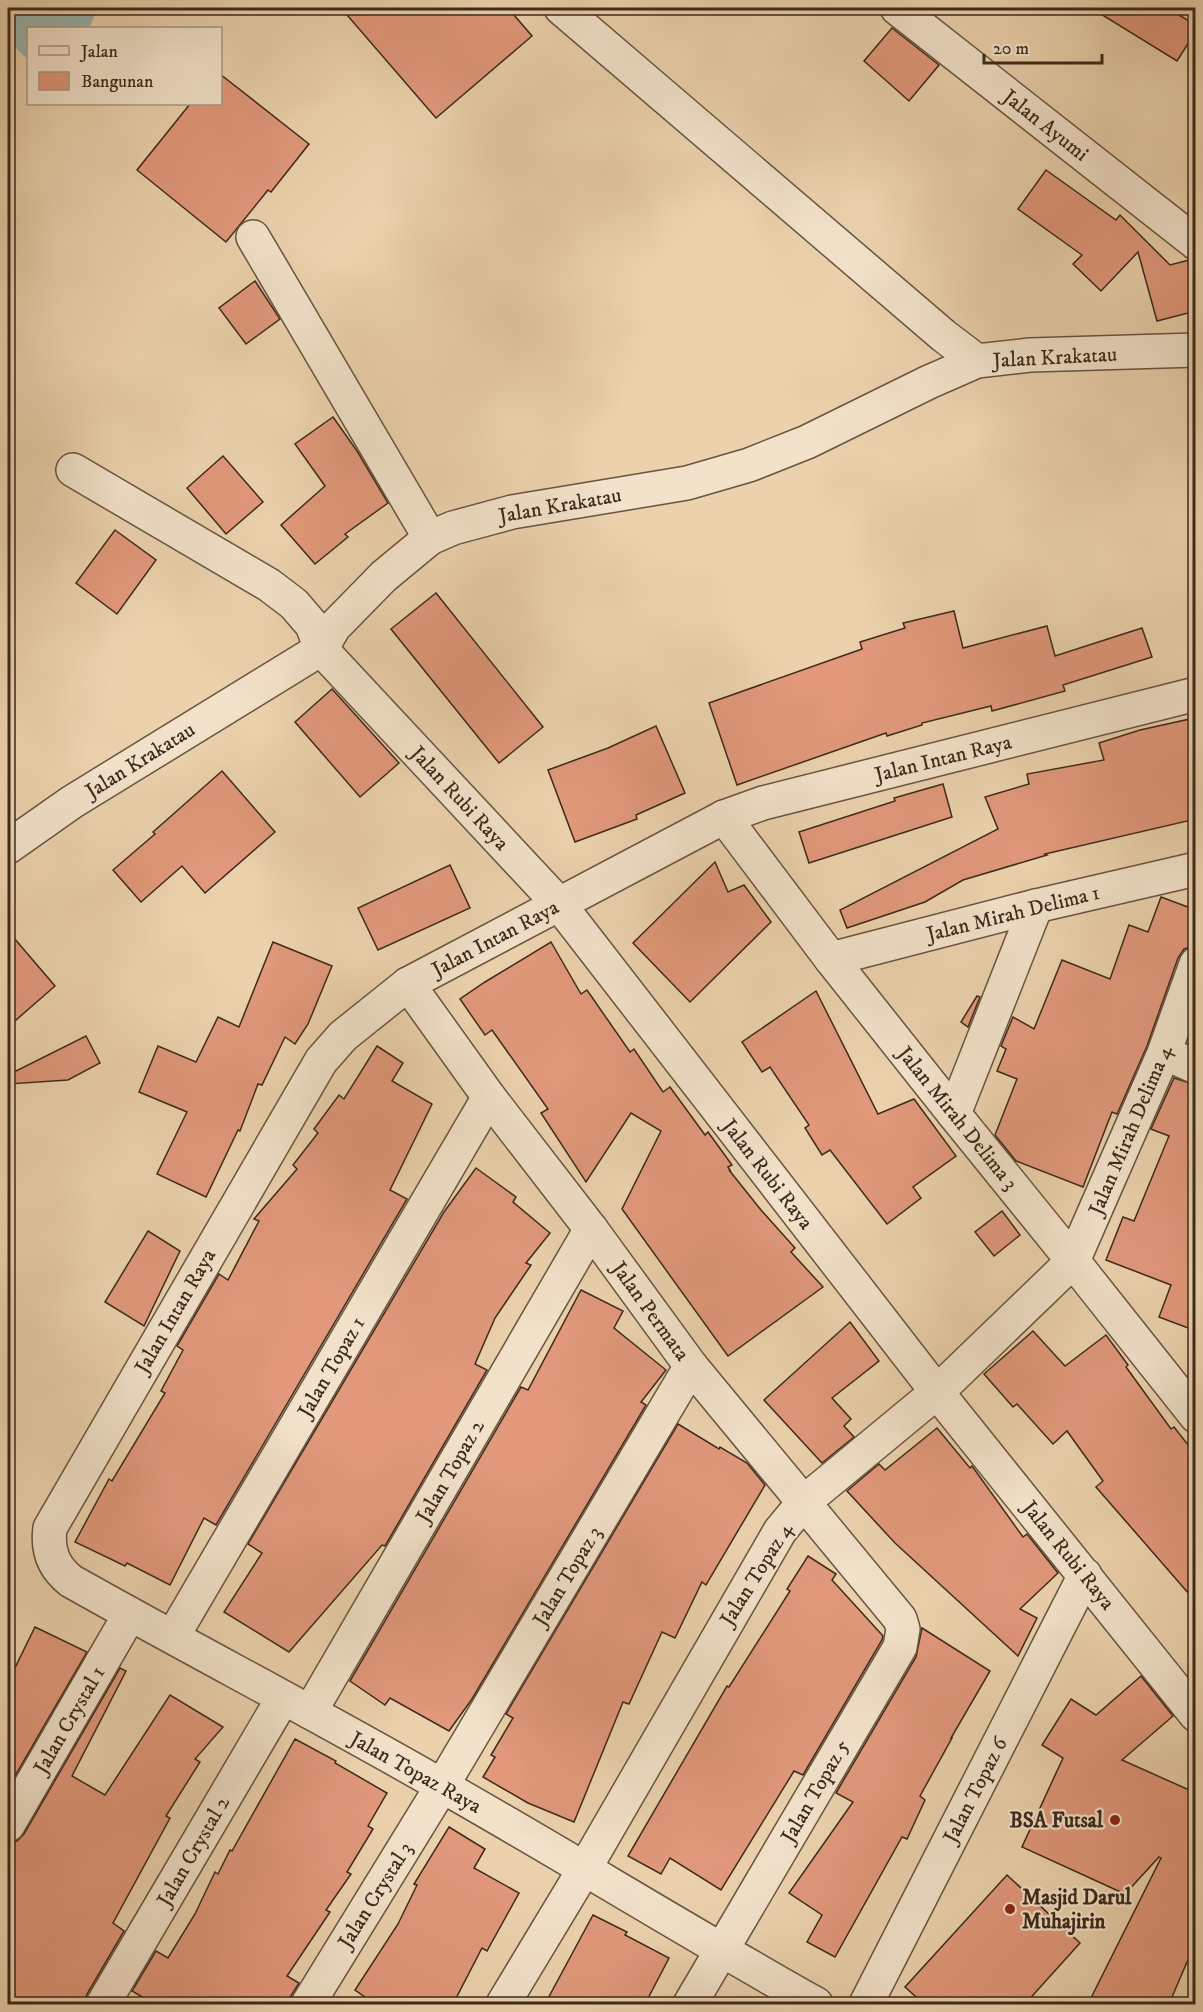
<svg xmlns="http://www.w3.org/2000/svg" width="1203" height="2012" viewBox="0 0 1203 2012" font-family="'IM FELL DW Pica',serif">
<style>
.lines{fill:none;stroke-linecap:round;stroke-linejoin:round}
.river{stroke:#99b6af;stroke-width:70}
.building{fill:#e1987b;stroke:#3c2a1a;stroke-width:1.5}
.minor-casing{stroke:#68543f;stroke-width:36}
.minor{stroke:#f2e2ca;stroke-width:33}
.poi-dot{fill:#8f2418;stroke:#f2e2ca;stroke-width:2}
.labels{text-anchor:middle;stroke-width:4.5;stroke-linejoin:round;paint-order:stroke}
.street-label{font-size:21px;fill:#3c2a1a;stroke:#f2e2ca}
.poi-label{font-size:21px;font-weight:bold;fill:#3c2a1a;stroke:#f2e2ca;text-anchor:end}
</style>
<rect width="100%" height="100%" fill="#ebd2ad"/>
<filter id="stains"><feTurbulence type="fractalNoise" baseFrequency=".00333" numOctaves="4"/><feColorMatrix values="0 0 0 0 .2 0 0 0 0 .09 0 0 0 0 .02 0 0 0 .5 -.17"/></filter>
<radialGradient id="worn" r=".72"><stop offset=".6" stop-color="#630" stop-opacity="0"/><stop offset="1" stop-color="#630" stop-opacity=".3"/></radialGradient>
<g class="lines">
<path class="river" d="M45 28 60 8"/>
</g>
<g class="building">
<path d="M341 8H508L532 36 436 118Z"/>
<path d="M1091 8H1167L1196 25V31L1177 61Z"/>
<path d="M892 28 939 65 909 101 864 61Z"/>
<path d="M220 74 309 144 271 192 268 190 226 242 137 170 190 104H220Z"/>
<path d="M1046 170 1116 220 1120 215 1170 265 1189 260 1196 261V311L1157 321 1138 252 1101 291 1073 264 1082 255 1018 209Z"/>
<path d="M255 281 280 319 246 344 219 308Z"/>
<path d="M333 417 357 451 388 503 345 534 348 537 315 564 281 525 325 486 295 444Z"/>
<path d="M223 456 263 502 226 534 187 488Z"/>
<path d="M115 530 156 560 117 614 76 583Z"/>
<path d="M436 593 543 727 499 763 391 629Z"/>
<path d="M954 611 963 648 1047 626 1055 656 1142 628 1152 657 1063 685 1065 691 992 711 991 706 922 723V725L887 736 886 733 737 785 709 703 862 649 860 642 905 628 903 623Z"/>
<path d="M332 689 399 763 360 797 295 722Z"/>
<path d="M1190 719 1196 745V819L1045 854 1047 855 963 880 925 902 847 928 840 910 998 829 985 797 1029 784 1027 774 1104 760 1099 743 1140 730Z"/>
<path d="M656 726 685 793 636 815 637 819 575 842 548 770 608 748Z"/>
<path d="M222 771 275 832 205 893 182 866 141 902 113 870 155 834 153 832Z"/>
<path d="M943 784 952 817 809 863 799 832 895 801 894 798Z"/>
<path d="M715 862 728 892 744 885 771 922 690 1002 633 943Z"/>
<path d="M450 865 470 908 378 950 358 908Z"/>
<path d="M1161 897 1196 910V946L1184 949 1178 958 1147 1046 1117 1114 1112 1112 1083 1187 1016 1161 995 1135 1017 1079 997 1071 1006 1049 1001 1046 1013 1017 1034 1029 1062 960 1110 979 1129 925 1148 932Z"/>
<path d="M8 931 55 986 8 1027Z"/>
<path d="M273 942 332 966 308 1024 295 1044 285 1037 262 1085 258 1084 240 1131 238 1130 206 1197 157 1174 187 1112 139 1092 158 1046 196 1062 218 1017 239 1027Z"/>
<path d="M551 942 581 994 587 990 630 1052 634 1049 663 1092 670 1087 705 1135 708 1132 732 1165 728 1167 731 1172 729 1170 761 1210 795 1248 791 1252 823 1287 728 1356 622 1209 661 1131 631 1113 586 1182 541 1113 548 1109 492 1030 485 1035 460 999 485 982Z"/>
<path d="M816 991 878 1114 914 1099 956 1156 913 1187 921 1198 887 1224 830 1150 822 1155 805 1128 809 1125 770 1067 762 1072 742 1042Z"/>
<path d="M977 996 980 997 968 1027 961 1022Z"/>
<path d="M86 1036 100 1063 68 1080 8 1084V1075Z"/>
<path d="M377 1046 403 1063 392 1081 432 1104 390 1190 407 1199 216 1525 204 1518 170 1585 127 1563 125 1566 75 1542 109 1479 112 1481 165 1393 161 1391 183 1350 177 1346 219 1274 228 1280 259 1221 254 1219 297 1169 293 1165 318 1133 314 1129 339 1095 344 1099Z"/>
<path d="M1174 1078 1196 1085V1331L1159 1317 1171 1285 1106 1260 1123 1217 1134 1221 1169 1136 1151 1129Z"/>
<path d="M476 1168 516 1197 513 1202 550 1233 526 1263 531 1265 495 1318 475 1364 487 1370 385 1546 382 1545 289 1652 224 1612 262 1553 248 1544 444 1212Z"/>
<path d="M1002 1211 1020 1235 994 1256 975 1232Z"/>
<path d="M148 1231 180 1251 144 1326 105 1302Z"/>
<path d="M581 1290 623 1311 614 1328 666 1370 641 1402 646 1405 472 1699 449 1731 390 1698 385 1705 350 1681 521 1387 528 1390Z"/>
<path d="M850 1322 879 1361 832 1398 851 1419 844 1426 854 1437 822 1463 764 1400Z"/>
<path d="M1033 1331 1065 1366 1106 1335 1128 1365 1126 1367 1171 1429 1174 1427 1196 1455V1602L1096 1487 1103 1481 1067 1431 1053 1444 1017 1404 1013 1407 984 1374Z"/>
<path d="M678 1424 719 1449 720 1447 747 1463 765 1485 706 1585 702 1582 675 1638 662 1632 629 1704 623 1702 574 1822 528 1803 483 1777 495 1757 491 1755 513 1718 506 1714Z"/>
<path d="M937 1428 970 1468 972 1466 1023 1537 1027 1534 1058 1573 1020 1609 1037 1618 1018 1656 895 1543 847 1491 879 1464 885 1470Z"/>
<path d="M808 1556 836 1574 832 1580 883 1636 882 1640 803 1775 794 1771 721 1890 670 1858 661 1874 628 1856 727 1686 729 1687 790 1591 787 1589Z"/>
<path d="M35 1627 87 1652 8 1788V1682Z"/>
<path d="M922 1628 990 1671 951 1738H952L920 1796 925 1800 907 1839 902 1837 835 1957 807 1942 822 1915 789 1893 853 1802 836 1793 916 1657Z"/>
<path d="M120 1668 126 1671 72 1776 105 1795 170 1695 223 1727 195 1759 200 1762 166 1816 170 1818 113 1923 124 1931 87 1994 84 2004H8V1844L17 1841 24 1834Z"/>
<path d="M1141 1676 1173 1716 1122 1760 1196 1793V1941L1169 2004H1088L1161 1858 1159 1857 1125 1894 1022 1847 1063 1758 1042 1745 1071 1699 1096 1715Z"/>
<path d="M295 1739 336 1761 335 1763 387 1793 368 1826 373 1829 347 1872 351 1874 326 1910 330 1912 287 1976 299 1983 286 2004H154L132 1991 156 1951 168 1958 195 1914 215 1872 218 1874 230 1850 232 1851Z"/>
<path d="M449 1827 485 1849 474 1868 519 1893 487 1951 482 1948 453 2004H375L355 1990 398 1924 417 1885 414 1884Z"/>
<path d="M1007 1875 1080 1943 1025 2004H924L905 1987Z"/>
<path d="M593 1915 627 1932 625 1935 669 1958 645 2004H545Z"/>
</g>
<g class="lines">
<g class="minor-casing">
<g id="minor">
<path d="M561 8 944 336 977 361"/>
<path d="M897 8 1196 243"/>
<path d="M253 237 430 538"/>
<path d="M73 470 269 585 294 604 312 625 321 649 559 904 937 1392 1196 1715"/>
<path d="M724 817 831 959 954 1114 1073 1261 1196 1416"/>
<path d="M8 847 72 802 321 649 334 627 384 576 430 538 453 528 512 512 687 483 749 465 807 442 929 382 977 361 1030 355 1196 350"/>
<path d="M831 959 1036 906 1196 869"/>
<path d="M408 984 489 1097 591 1229 691 1366 900 1619 903 1629 900 1647 690 2004"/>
<path d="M1164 1053 1196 1067"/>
<path d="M954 1114 1036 906"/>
<path d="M173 1636 489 1097"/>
<path d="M310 1712 591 1229"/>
<path d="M8 1825 130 1614"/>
<path d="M103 2004 283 1698"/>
<path d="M308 2004 442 1786 691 1366"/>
<path d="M503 2004 585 1868 780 1531 804 1502 937 1392 1073 1261 1164 1053 1196 964"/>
<path d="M816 2004C691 1934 569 1858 444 1787 321 1716 195 1651 71 1581 53 1567 47 1550 50 1528L321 1061 343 1036 408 984 724 817 763 803 1196 694"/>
<path d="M866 2004 1085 1575"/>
</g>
</g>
<use href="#minor" class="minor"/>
</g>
<g class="poi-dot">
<circle cx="1115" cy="1820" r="6"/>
<circle cx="1010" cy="1909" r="6"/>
</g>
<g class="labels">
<g class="street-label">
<text transform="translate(1046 125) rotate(38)" y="7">Jalan Ayumi</text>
<text transform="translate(1055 357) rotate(-3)" y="7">Jalan Krakatau</text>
<text transform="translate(560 505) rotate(-10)" y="7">Jalan Krakatau</text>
<text transform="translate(943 758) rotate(-14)" y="7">Jalan Intan Raya</text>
<text transform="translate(140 760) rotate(-32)" y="7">Jalan Krakatau</text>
<text transform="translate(460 798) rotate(47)" y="7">Jalan Rubi Raya</text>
<text transform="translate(1013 913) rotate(-14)" y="7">Jalan Mirah Delima 1</text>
<text transform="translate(495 938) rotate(-28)" y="7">Jalan Intan Raya</text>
<text transform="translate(958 1118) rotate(51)" y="7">Jalan Mirah Delima 3</text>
<text transform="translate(1130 1130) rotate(-67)" y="7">Jalan Mirah Delima 4</text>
<text transform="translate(768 1174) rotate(52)" y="7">Jalan Rubi Raya</text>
<text transform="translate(175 1311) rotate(-60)" y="7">Jalan Intan Raya</text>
<text transform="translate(651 1311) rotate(54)" y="7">Jalan Permata</text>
<text transform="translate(331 1367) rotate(-60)" y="7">Jalan Topaz 1</text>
<text transform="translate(450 1471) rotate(-60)" y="7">Jalan Topaz 2</text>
<text transform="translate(1069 1555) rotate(51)" y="7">Jalan Rubi Raya</text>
<text transform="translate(756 1574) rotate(-58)" y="7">Jalan Topaz 4</text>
<text transform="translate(567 1576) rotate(-59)" y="7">Jalan Topaz 3</text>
<text transform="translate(69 1720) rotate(-60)" y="7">Jalan Crystal 1</text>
<text transform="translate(416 1772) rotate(29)" y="7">Jalan Topaz Raya</text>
<text transform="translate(975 1790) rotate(-63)" y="7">Jalan Topaz 6</text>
<text transform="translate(815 1791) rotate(-60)" y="7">Jalan Topaz 5</text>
<text transform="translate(193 1851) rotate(-60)" y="7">Jalan Crystal 2</text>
<text transform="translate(375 1895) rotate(-58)" y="7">Jalan Crystal 3</text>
</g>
<g class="poi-label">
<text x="1103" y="1827">BSA Futsal</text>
<text x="1022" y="1904" text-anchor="start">Masjid Darul<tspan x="1022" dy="24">Muhajirin</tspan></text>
</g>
</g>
<rect width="1203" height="2012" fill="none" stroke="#ebd2ad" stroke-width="30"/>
<rect x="9" y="9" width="1185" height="1994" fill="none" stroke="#3c2a1a" stroke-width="3"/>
<rect x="15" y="15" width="1173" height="1982" fill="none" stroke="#3c2a1a" stroke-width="1.5"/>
<rect x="27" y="27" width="195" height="78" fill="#f2e2ca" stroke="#a99884" stroke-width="1.5"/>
<rect x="39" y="46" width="30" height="9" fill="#f2e2ca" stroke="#a99884" stroke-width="1.5"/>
<text x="81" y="57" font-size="18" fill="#3c2a1a">Jalan</text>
<rect x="39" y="72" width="30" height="18" fill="#e1987b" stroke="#a99884" stroke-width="1.5"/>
<text x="81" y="87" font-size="18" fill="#3c2a1a">Bangunan</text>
<path d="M984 54v9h118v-9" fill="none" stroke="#3c2a1a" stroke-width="3"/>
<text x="993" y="54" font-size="18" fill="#3c2a1a" stroke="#f2e2ca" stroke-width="4.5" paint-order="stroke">20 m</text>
<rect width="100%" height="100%" filter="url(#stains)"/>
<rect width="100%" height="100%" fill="url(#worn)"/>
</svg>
